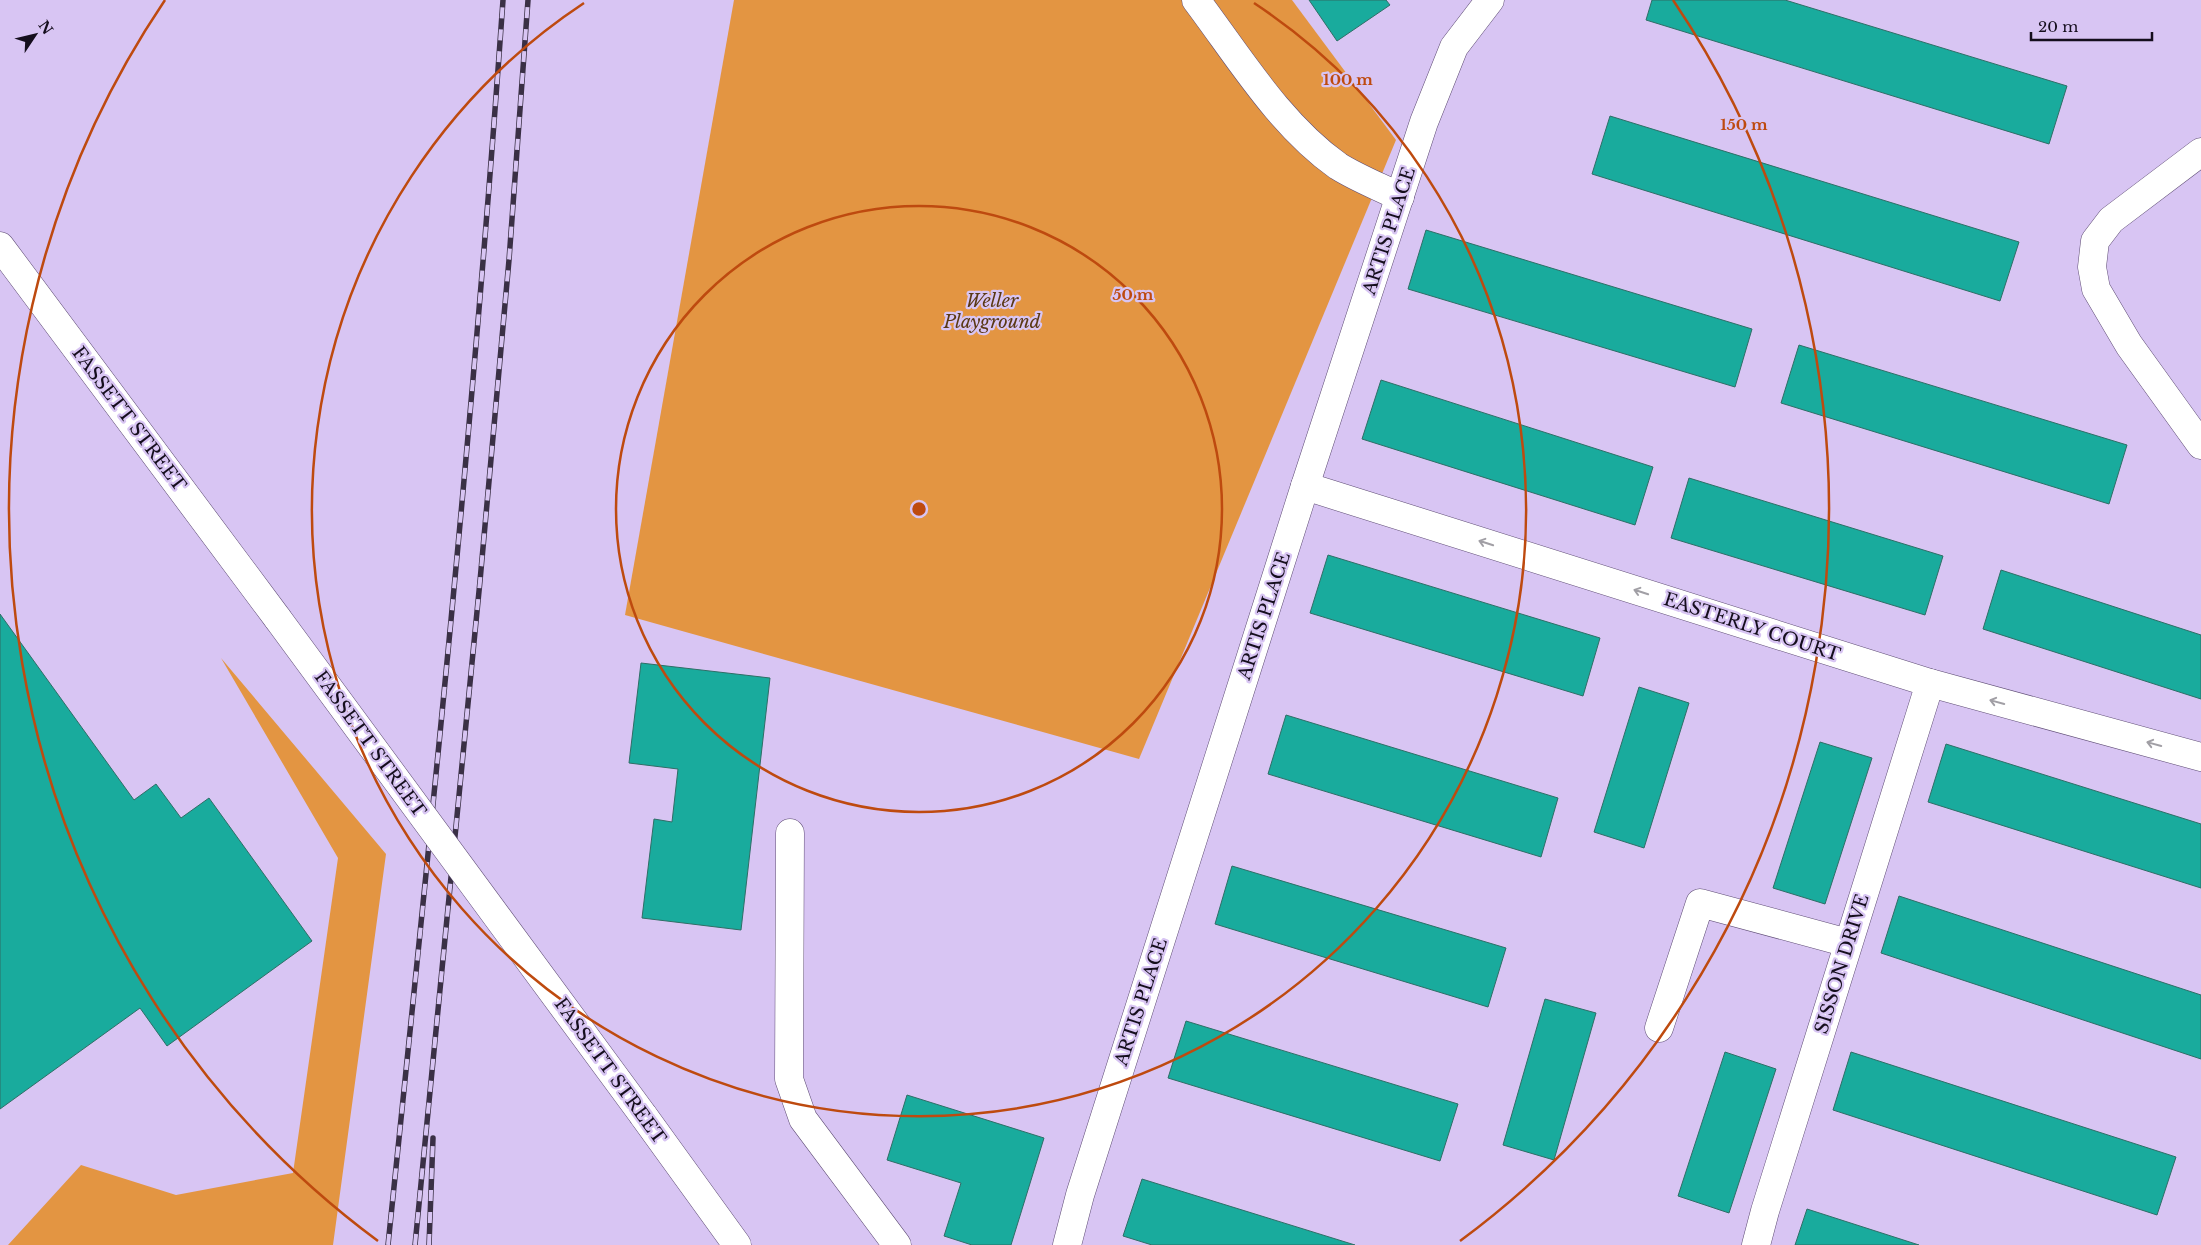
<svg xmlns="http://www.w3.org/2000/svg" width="2201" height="1245" viewBox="0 0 2201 1245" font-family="'Libre Baskerville',serif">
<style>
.green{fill:#e39542}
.building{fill:#19ab9d;stroke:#2f6e66}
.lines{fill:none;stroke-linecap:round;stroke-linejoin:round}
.minor-casing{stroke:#5f4d75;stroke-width:29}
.minor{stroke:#fff;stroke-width:28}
.rail-casing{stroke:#3a3045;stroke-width:5.5}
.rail{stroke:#d8c5f3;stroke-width:4;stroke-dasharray:11;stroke-linecap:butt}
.minor-bridge-casing{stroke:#5f4d75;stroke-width:29;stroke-linecap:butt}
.minor-bridge{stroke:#fff;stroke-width:28}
.oneway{stroke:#a19fa5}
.ring{fill:none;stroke:#be4a0f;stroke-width:2.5}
.labels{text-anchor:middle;stroke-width:4.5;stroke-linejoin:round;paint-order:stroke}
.street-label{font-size:18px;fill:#150e1d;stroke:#d8c5f3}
.park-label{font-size:18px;font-style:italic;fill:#5a3814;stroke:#d8c5f3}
.centre{fill:#be4a0f;stroke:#d8c5f3;stroke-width:2.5}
.ring-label{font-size:15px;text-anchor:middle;font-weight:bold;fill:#be4a0f;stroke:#d8c5f3;stroke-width:4.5;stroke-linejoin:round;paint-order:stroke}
</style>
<rect width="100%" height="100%" fill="#d8c5f3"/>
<g class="green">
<path d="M734 0H1292L1396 140 1139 759 625 615Z"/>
<path d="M221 658 386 854 333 1245H8L81 1165 176 1195 293 1173 338 858Z"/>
</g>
<g class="building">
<path d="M1309 0H1386L1390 5 1337 41Z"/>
<path d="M1652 0H1785L2067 86 2049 144 1646 20Z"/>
<path d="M1610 116 2019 242 2000 301 1592 174Z"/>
<path d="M1426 230 1752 329 1735 387 1408 289Z"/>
<path d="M1799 345 2127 445 2109 504 1781 403Z"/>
<path d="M1381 380 1653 467 1635 525 1362 439Z"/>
<path d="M1689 478 1943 556 1925 615 1671 538Z"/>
<path d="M1328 555 1600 638 1583 696 1310 613Z"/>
<path d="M2001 570 2201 635V699L1983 629Z"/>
<path d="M0 614 134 800 156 784 181 818 209 798 312 941 167 1046 140 1008 0 1109Z"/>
<path d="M641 663 770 678 741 930 642 918 654 819 672 822 678 769 629 763Z"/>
<path d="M1639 687 1689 703 1644 848 1594 832Z"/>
<path d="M1286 715 1558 798 1541 857 1268 774Z"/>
<path d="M1820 742 1872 758 1825 904 1773 888Z"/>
<path d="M1946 744 2201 824V888L1928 802Z"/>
<path d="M1232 866 1506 948 1488 1007 1215 924Z"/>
<path d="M1899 896 2201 995V1059L1881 953Z"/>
<path d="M1545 999 1596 1013 1554 1160 1503 1145Z"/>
<path d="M1186 1021 1458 1104 1440 1161 1168 1078Z"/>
<path d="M1725 1052 1776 1069 1729 1213 1678 1196Z"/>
<path d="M1851 1052 2176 1157 2157 1215 1833 1110Z"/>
<path d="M907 1095 1044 1138 1011 1245H972L944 1236 961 1183 887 1160Z"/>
<path d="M1142 1179 1355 1245H1152L1123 1236Z"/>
<path d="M1807 1209 1919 1245H1795Z"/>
</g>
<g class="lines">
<g class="minor-casing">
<g id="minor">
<path d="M1196 0C1239 57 1279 124 1338 166 1357 178 1380 187 1400 197"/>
<path d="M2201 152 2111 220 2095 241 2092 267 2096 289 2129 345 2201 445"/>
<path d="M0 246 278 619"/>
<path d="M1305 486 1930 683 2201 757"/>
<path d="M790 833 789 1079 803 1119 897 1245"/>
<path d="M1659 1028 1700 903 1848 943"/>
<path d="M643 1115 737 1245"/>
<path d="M1067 1245 1080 1195 1305 486 1424 122 1454 47 1490 0"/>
<path d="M1756 1245 1765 1211 1930 683"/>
</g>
</g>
<use href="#minor" class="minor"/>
<g class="rail-casing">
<g id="rail">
<path d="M388 1245C431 830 474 416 503 0"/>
<path d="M415 1245 480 581 509 260 528 0"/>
<path d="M429 1245 433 1138"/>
</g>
</g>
<use href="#rail" class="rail"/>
<g class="minor-bridge-casing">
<path id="minor-bridge" d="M278 619 643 1115"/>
</g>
<use href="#minor-bridge" class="minor-bridge"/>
</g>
<defs><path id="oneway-shaft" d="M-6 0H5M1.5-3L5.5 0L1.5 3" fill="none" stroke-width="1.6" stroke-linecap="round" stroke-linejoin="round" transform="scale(1.25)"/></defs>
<g class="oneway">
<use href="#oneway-shaft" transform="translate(1486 543) rotate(-162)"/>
<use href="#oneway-shaft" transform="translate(1641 592) rotate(-162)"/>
<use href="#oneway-shaft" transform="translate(1997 702) rotate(-165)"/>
<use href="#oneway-shaft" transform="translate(2154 744) rotate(-165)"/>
</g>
<g class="ring">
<circle cx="919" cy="509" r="303"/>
<path d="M1254 3A607 607 0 1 1 584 3"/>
<path d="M378 1241A910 910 0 0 1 165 0M1673 0A910 910 0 0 1 1460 1241"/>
</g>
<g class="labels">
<g class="street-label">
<text transform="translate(1389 231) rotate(-72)" y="6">ARTIS PLACE</text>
<text transform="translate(129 419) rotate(53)" y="6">FASSETT STREET</text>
<text transform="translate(1264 616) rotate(-72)" y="6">ARTIS PLACE</text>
<text transform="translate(1752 627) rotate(18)" y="6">EASTERLY COURT</text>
<text transform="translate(370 744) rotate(54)" y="6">FASSETT STREET</text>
<text transform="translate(1842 964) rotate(-73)" y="6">SISSON DRIVE</text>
<text transform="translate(1141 1002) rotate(-72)" y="6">ARTIS PLACE</text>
<text transform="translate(610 1071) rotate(54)" y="6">FASSETT STREET</text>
</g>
<g class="park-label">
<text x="992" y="307">Weller<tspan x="992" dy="21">Playground</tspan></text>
</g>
</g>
<circle cx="919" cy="509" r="8" class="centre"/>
<g class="ring-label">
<text x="1348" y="85">100 m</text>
<text x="1744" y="130">150 m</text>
<text x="1133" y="300">50 m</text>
</g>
<g transform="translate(35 35) rotate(55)" stroke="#d8c5f3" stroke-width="4" paint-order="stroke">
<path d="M0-4L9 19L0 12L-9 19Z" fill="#150e1d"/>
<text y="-8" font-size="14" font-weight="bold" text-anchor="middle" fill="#150e1d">N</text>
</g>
<path d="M2031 32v8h121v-8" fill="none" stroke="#150e1d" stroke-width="2.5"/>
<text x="2038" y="32" font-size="15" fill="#150e1d" stroke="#d8c5f3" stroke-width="4" paint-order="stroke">20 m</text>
</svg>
